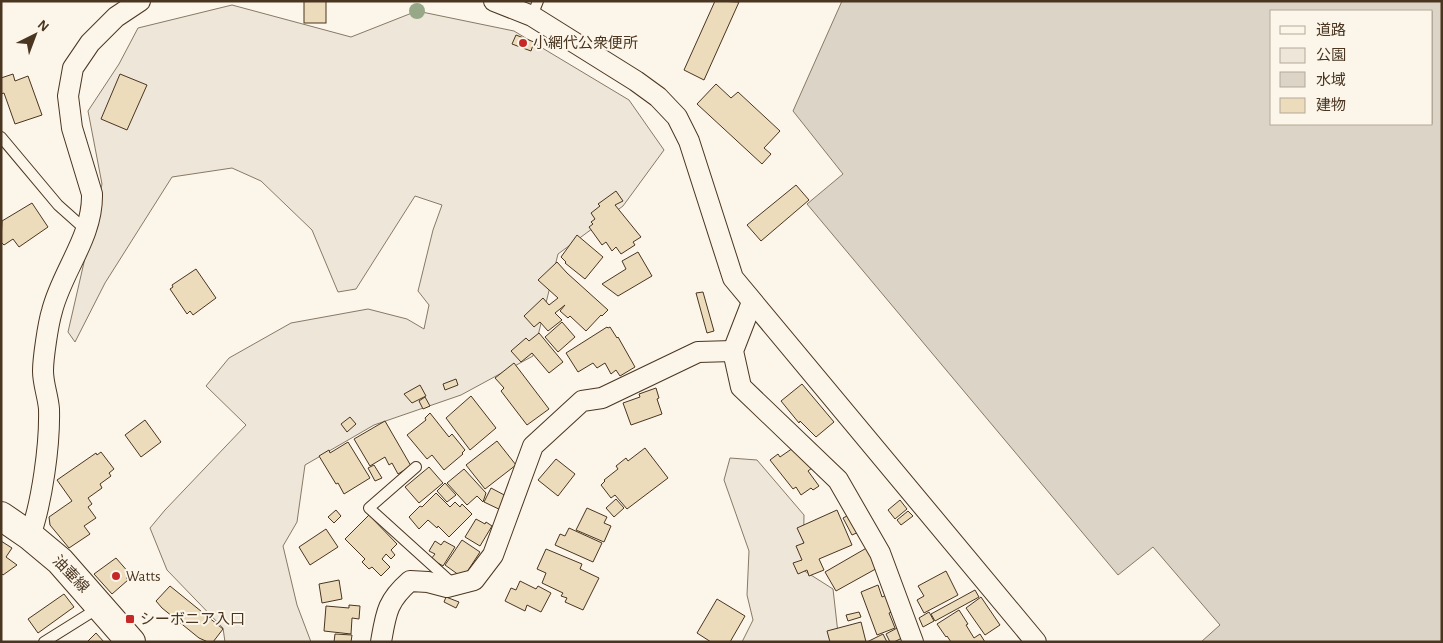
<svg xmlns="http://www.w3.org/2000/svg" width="1443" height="643" viewBox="0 0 1443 643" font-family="'Alegreya Sans','Noto Sans JP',sans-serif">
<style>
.green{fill:#ede6d9;stroke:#887966}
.water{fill:#dcd4c6;stroke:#887966;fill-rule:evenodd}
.building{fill:#ecdcbc;stroke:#4a3520}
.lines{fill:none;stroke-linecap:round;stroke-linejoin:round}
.lane-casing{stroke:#4a3520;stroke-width:12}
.street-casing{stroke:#4a3520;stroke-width:22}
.secondary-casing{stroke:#4a3520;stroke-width:30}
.lane{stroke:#fbf6e9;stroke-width:10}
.street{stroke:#fbf6e9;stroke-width:20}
.secondary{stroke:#fbf6e9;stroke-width:28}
.tree{fill:#96a887}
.poi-dot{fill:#c62828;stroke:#fbf6e9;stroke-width:2}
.labels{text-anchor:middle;stroke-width:4;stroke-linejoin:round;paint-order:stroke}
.poi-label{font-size:15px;fill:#4a3520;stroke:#fbf6e9;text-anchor:start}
.street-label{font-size:15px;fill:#4a3520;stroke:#fbf6e9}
</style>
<rect width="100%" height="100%" fill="#fbf6e9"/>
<g class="green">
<path d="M232 5 351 37 417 11 514 31 629 100 664 150 623 206 558 254 533 356 461 395 374 425 305 465 297 522 283 546 297 605 311 642H225L223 628 167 570 150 528 165 510 246 425 206 386 229 358 291 323 368 309 407 319 424 329 429 305 418 291 433 230 442 205 415 196 356 289 338 292 312 230 261 181 232 168 172 177 105 283 75 342 68 332 102 184 88 111 119 64 138 28Z"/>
<path d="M730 458 757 460 804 515 803 570 833 589 839 642H742L753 620 747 595 749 551 724 480Z"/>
</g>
<path class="water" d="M842 1H1442V642H1201L1220 625 1153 547 1118 575 807 204 843 174 793 111ZM1272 11H1432V124H1272Z"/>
<g class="building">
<rect x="304" y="1" width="22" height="22"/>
<path d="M715 1 739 2 704 80 684 70Z"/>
<path d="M516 35 534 42 531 51 512 44Z"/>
<path d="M13 74 15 81 28 76 42 115 15 124 4 93 1 94V78Z"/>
<path d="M120 74 147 85 127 130 101 119Z"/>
<path d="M716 84 731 98 738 92 780 131 764 148 771 154 762 164 697 104Z"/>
<path d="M796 185 809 200 761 241 747 225Z"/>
<path d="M616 191 623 201 615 205 641 237 633 242 635 245 621 254 616 247 612 251 606 242 602 245 589 227 593 224 591 222 595 219 591 213 600 206 598 204Z"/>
<path d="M32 203 48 227 19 247 13 239 4 245 1 242 2 221Z"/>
<path d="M577 235 603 257 585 279 565 263 566 262 561 257Z"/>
<path d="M638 252 652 276 618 296 602 284 626 269 622 261Z"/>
<path d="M557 262 567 273 608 310 602 316 601 315 586 331 570 316 568 318 560 311 565 305 555 313 562 320 548 331 540 322 534 327 524 316 543 298 549 305 558 298 538 280Z"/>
<path d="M196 269 216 298 193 315 190 311 187 314 170 289 173 287 172 285Z"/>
<path d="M703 292 714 331 707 333 696 293Z"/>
<path d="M562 322 575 337 558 352 545 337Z"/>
<path d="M607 327 608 328 610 327 617 338 618 337 635 367 620 376 616 370 611 374 605 363 597 368 593 363 578 372 566 353Z"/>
<path d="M539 333 563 362 549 373 532 353 521 362 511 351 526 338 529 341Z"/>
<path d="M514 363 549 409 527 425 501 391 504 388 495 378Z"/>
<path d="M456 379 458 385 445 390 443 384Z"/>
<path d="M802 384 834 422 816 437 800 421 799 423 781 401Z"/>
<path d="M420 385 426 396 412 403 404 394Z"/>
<path d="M656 388 659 398 657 399 662 414 631 425 623 403 640 397 639 394Z"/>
<path d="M471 396 496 428 470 450 446 418Z"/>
<path d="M425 397 430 406 423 409 419 401Z"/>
<path d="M430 413 449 437 452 434 465 450 462 453 463 454 444 470 432 455 427 459 407 435 426 420 425 418Z"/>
<path d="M350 417 356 424 347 432 341 424Z"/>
<path d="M145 420 161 442 141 457 125 435Z"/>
<path d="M385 421 411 466 398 474 392 463 389 465 385 457 370 466 354 439Z"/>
<path d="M497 441 516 465 485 489 466 465Z"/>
<path d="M348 442 370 478 344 494 338 483 336 484 319 456 329 450 330 453Z"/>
<path d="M645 448 668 478 627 509 615 495 611 498 601 485 605 481 604 480 618 469 616 466 626 458 628 461Z"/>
<path d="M793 448 812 468 808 471 819 486 813 490 811 488 801 495 796 487 793 489 770 460 778 454 780 457Z"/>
<path d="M101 452 114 469 109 473 111 476 100 484 102 488 88 498 92 504 88 507 96 518 84 526 90 534 69 548 50 525 49 517 72 501 57 480 96 453 97 455Z"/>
<path d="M556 459 575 474 558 496 538 480Z"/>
<path d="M374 465 382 478 375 481 368 468Z"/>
<path d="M429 467 443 483 419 503 405 487Z"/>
<path d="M464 469 486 493 483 502 477 496 467 505 447 483Z"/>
<path d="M445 483 456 495 447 502 437 491Z"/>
<path d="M491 488 510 498 505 512 484 502Z"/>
<path d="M436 493 450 507 455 502 460 507 462 504 472 514 449 537 438 526 437 528 428 520 419 529 409 517 420 506 422 507Z"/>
<path d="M616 499 624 508 614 517 606 508Z"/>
<path d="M900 500 907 509 895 519 888 510Z"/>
<path d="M587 508 607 517 604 523 611 526 604 542 576 530Z"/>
<path d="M336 510 341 516 334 523 328 517Z"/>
<path d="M837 510 852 545 819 559 824 570 809 576 807 570 798 574 793 563 802 560 796 546 804 543 797 528Z"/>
<path d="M908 511 913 516 901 525 897 520Z"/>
<path d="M851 514 861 531 852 535 843 518Z"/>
<path d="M369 515 397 544 391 550 395 555 391 559 386 554 382 559 390 567 381 576 372 567 369 569 362 562 365 559 345 539Z"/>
<path d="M476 519 485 524 486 522 492 526 480 546 465 537Z"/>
<path d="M569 528 602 543 593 562 555 545 560 534 565 536Z"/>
<path d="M326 529 338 547 310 565 299 547Z"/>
<path d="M462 540 480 552 463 578 445 565Z"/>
<path d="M1 541 12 548 6 557 17 565 3 575 1 573Z"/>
<path d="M435 541 441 545 444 541 455 547 443 566 431 559 435 554 429 551Z"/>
<path d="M870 546 881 566 836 591 825 572Z"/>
<path d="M546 549 582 564 580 569 599 578 583 610 565 602 567 598 561 596 563 593 542 583 546 573 537 569Z"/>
<path d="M116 558 130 574 126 578 128 580 112 594 94 574Z"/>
<path d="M946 571 958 595 924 613 917 600 924 596 918 586Z"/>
<path d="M339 580 342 599 322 603 319 584Z"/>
<path d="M520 581 536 589 538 586 551 593 541 612 527 605 525 611 505 601 511 588 516 590Z"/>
<path d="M878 585 882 597 889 594 895 611 889 613 895 628 877 635 861 592Z"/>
<path d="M170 586 223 629 213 642H208L199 638 162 608 156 601Z"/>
<path d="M975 590 979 597 935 621 931 614Z"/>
<path d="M64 594 74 607 38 633 28 619Z"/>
<path d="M446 597 459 602 456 608 444 602Z"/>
<path d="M981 597 1000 625 985 635 966 608Z"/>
<path d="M717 599 745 616 730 642H711L697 633Z"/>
<path d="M349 605 360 606 359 619 352 618 351 634 324 631 326 606 349 608Z"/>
<path d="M959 610 968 624 966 625 974 638 980 634 985 642H951L947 636 946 637 937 624Z"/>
<path d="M859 612 861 617 848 621 846 615Z"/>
<path d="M929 612 934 621 923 627 919 618Z"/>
<path d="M861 622 866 642H830L827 631Z"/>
<path d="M897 628 902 638 894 642H890L886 634Z"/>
<path d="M96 633 104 642H87Z"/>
<path d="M335 634 352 635 351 642H334Z"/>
<path d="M883 634 887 642H867Z"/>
</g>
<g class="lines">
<g class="lane-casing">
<g id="lane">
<path d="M532 16 538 1"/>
<path d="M1 137 58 205 86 230"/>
<path d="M416 467 369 508 453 584"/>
<path d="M44 642 100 607"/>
</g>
</g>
<g class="street-casing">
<g id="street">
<path d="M494 1 532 16 636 81 658 97 677 117 689 141 733 278 1036 642"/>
<path d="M752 302 733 351 741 387 838 480 880 553 913 642"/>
<path d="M30 536C42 502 50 445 49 409 48 396 43 384 43 371 43 359 48 324 52 311 62 271 93 237 92 194L72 128 68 96 73 68 90 43 116 17 140 1"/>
<path d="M381 642C386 613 387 601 410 581L428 582 447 587 474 580 493 555 533 446 582 401 602 398 698 352 733 351"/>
</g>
</g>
<g class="secondary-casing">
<path id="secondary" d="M1 516 30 536 60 561 131 642"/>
</g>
<use href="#lane" class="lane"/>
<use href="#street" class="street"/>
<use href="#secondary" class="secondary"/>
</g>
<circle class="tree" cx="417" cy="11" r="8"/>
<g class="poi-dot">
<circle cx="523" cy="43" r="5"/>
<circle cx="116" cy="576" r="5"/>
<rect x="125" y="614" width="10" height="10" rx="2.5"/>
</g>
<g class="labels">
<g class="poi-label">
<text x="533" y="48">小網代公衆便所</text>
<text x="126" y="581">Watts</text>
<text x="140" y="624">シーボニア入口</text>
</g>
<g class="street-label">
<text transform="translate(71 574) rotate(46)" y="5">油壷線</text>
</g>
</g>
<rect width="1443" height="643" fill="none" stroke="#4a3520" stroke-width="5"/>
<rect x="1270" y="10" width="162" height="115" fill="#fbf6e9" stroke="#b4a999"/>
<rect x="1280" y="26" width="25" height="8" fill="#fbf6e9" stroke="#b4a999"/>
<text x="1316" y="35" font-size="15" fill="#4a3520">道路</text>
<rect x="1280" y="48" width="25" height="15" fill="#ede6d9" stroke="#b4a999"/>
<text x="1316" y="60" font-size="15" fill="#4a3520">公園</text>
<rect x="1280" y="72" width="25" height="15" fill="#dcd4c6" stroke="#b4a999"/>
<text x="1316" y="85" font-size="15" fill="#4a3520">水域</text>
<rect x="1280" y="98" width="25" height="15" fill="#ecdcbc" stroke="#b4a999"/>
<text x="1316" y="110" font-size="15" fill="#4a3520">建物</text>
<g transform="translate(35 35) rotate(42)" stroke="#fbf6e9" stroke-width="4" paint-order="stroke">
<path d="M0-4L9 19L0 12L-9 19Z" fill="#4a3520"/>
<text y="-8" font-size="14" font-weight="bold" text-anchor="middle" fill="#4a3520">N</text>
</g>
</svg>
